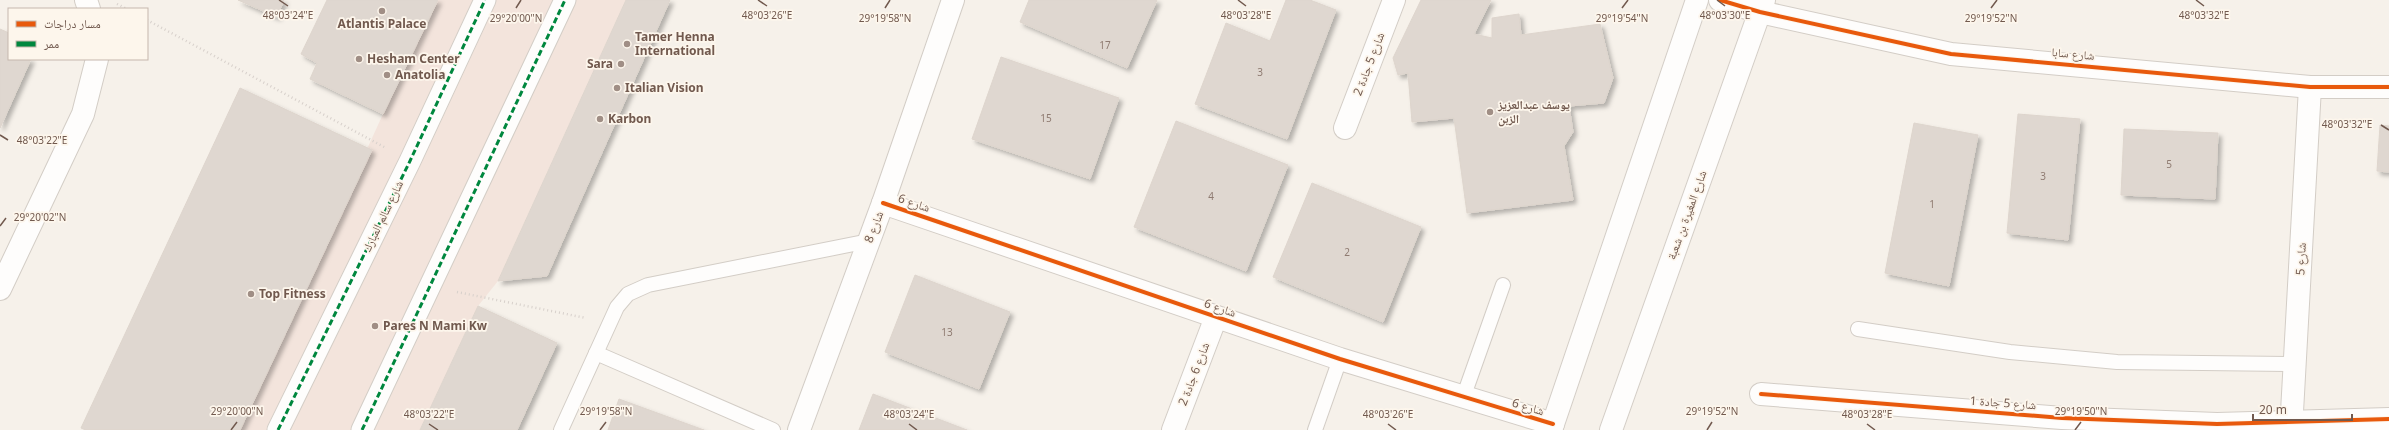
<svg xmlns="http://www.w3.org/2000/svg" width="2389" height="430" viewBox="0 0 2389 430" font-family="'Noto Sans','Noto Naskh Arabic',sans-serif">
<style>
.commercial{fill:#f3e4dc}
.building{fill:#dfd7d0;stroke:#ded5cd;filter:url(#shadow)}
.lines{fill:none;stroke-linecap:round;stroke-linejoin:round}
.service-casing{stroke:#d3cdc6;stroke-width:16}
.pedestrian-casing{stroke:#d3cdc6;stroke-width:23}
.minor-casing{stroke:#d3cdc6;stroke-width:24}
.secondary-casing{stroke:#d4cec7;stroke-width:24}
.path{stroke:#d7d0cb;stroke-width:2.5;stroke-dasharray:1 3;stroke-linecap:butt}
.service{stroke:#fefdfc;stroke-width:14}
.pedestrian{stroke:#fefdfc;stroke-width:21}
.minor{stroke:#fefdfc;stroke-width:22}
.secondary{stroke:#fefdfc;stroke-width:22}
.quiet{stroke:#00873e;stroke-width:3;stroke-dasharray:6 3;stroke-linecap:butt}
.cycleway-casing{stroke:#fdf6ec;stroke-width:6}
.cycleway{stroke:#e8590c;stroke-width:4}
.ticks{fill:none;stroke:#71594e;stroke-width:1.5}
.poi-dot{fill:#a08e85;stroke:#fdf6ec;stroke-width:1.5}
.labels{text-anchor:middle;stroke-width:3.5;stroke-linejoin:round;paint-order:stroke}
.number-label{font-size:10px;fill:#8f7b71}
.poi-label{font-size:12px;font-weight:bold;fill:#71594e;stroke:#fdf6ec;text-anchor:start}
.street-label{font-size:12px;fill:#71594e;stroke:#fdf6ec}
.ticks-label{font-size:10px;text-anchor:middle;fill:#71594e;stroke:#fdf6ec;stroke-width:3.5;stroke-linejoin:round;paint-order:stroke}
</style>
<defs>
<filter id="shadow"><feDropShadow dx="3.5" dy="3.5" stdDeviation="2" flood-color="#0004"/></filter>
</defs>
<rect width="100%" height="100%" fill="#f6f1ea"/>
<path class="commercial" d="M438 0H626L498 281 478 306 420 430H239L383 114Z"/>
<g class="building">
<path d="M238 0H284L277 17Z"/>
<path d="M327 0H438L383 114 310 79 317 63 301 54Z"/>
<path d="M626 0H670L547 276 498 281Z"/>
<path d="M1029 0H1157L1127 68 1020 22Z"/>
<path d="M1286 0H1310L1336 10 1287 139 1195 104 1226 23 1270 41Z"/>
<path d="M1421 0H1491L1474 34 1492 38V18L1519 14 1521 35 1600 24 1613 78 1604 103 1569 106 1573 132 1564 146 1573 200 1467 213 1454 118 1412 122 1408 73 1398 75 1393 58Z"/>
<path d="M0 29 9 33V59H31L0 128Z"/>
<path d="M1001 57 1119 98 1090 179 972 139Z"/>
<path d="M240 88 372 150 240 430H86L81 428Z"/>
<path d="M2018 114 2080 119 2068 240 2007 233Z"/>
<path d="M1176 121 1288 165 1246 271 1134 227Z"/>
<path d="M1914 123 1978 135 1949 286 1885 273Z"/>
<path d="M2380 125 2389 126V172L2377 171Z"/>
<path d="M2124 129 2218 133 2215 199 2121 195Z"/>
<path d="M1312 183 1421 227 1383 322 1273 277Z"/>
<path d="M915 275 1010 312 979 389 885 352Z"/>
<path d="M478 306 557 343 517 430H420Z"/>
<path d="M873 394 967 430H859Z"/>
<path d="M619 399 704 430H608Z"/>
</g>
<g class="lines">
<g class="service-casing">
<g id="service">
<path d="M1858 329 2010 352 2117 362 2295 364"/>
<path d="M596 353 773 430"/>
<path d="M1463 398 1503 285"/>
<path d="M561 430 617 307 628 294 648 285 869 241"/>
<path d="M1315 430 1340 359"/>
</g>
</g>
<g class="pedestrian-casing">
<g id="pedestrian">
<path d="M278 430 410 161 485 0"/>
<path d="M362 430 565 0"/>
</g>
</g>
<g class="minor-casing">
<g id="minor">
<path d="M86 0 89 9"/>
<path d="M1720 0 1760 12 1951 54 2310 87H2389"/>
<path d="M1345 128 1394 0"/>
<path d="M883 203 1340 359 1553 424"/>
<path d="M0 289 83 114 97 59"/>
<path d="M1761 394 2062 418 2217 424 2389 419"/>
<path d="M799 430 883 203 953 0"/>
<path d="M1173 430 1216 317"/>
<path d="M2291 430 2310 87"/>
</g>
</g>
<g class="secondary-casing">
<g id="secondary">
<path d="M1551 430 1697 0"/>
<path d="M1611 430 1764 0"/>
</g>
</g>
<g class="path">
<path d="M117 4 127 9"/>
<path d="M147 20 386 148"/>
<path d="M457 292 586 318"/>
</g>
<use href="#service" class="service"/>
<use href="#pedestrian" class="pedestrian"/>
<use href="#minor" class="minor"/>
<use href="#secondary" class="secondary"/>
<g class="quiet">
<path d="M278 430 410 161 485 0"/>
<path d="M362 430 565 0"/>
</g>
<g class="cycleway-casing">
<g id="cycleway">
<path d="M1720 0 1760 12 1951 54 2310 87H2389"/>
<path d="M883 203 1340 359 1553 424"/>
<path d="M1761 394 2062 418 2217 424 2389 419"/>
</g>
</g>
<use href="#cycleway" class="cycleway"/>
</g>
<path class="ticks" d="M279 0 288 6M758 0 767 6M1238 0 1246 6M1717 0 1725 6M2196 0 2204 6M516 8 521 0M885 8 890 0M1622 8 1628 0M1991 8 1997 0M2381 125 2389 130M0 135 8 140M0 226 6 218M429 424 438 430M909 424 917 430M1388 424 1396 430M1867 424 1875 430M231 430 237 422M600 430 606 422M1707 430 1712 422M2075 430 2081 422"/>
<g class="poi-dot">
<circle cx="382" cy="11" r="4"/>
<circle cx="627" cy="44" r="4"/>
<circle cx="359" cy="59" r="4"/>
<circle cx="621" cy="64" r="4"/>
<circle cx="387" cy="75" r="4"/>
<circle cx="617" cy="88" r="4"/>
<circle cx="1490" cy="112" r="4"/>
<circle cx="600" cy="119" r="4"/>
<circle cx="251" cy="294" r="4"/>
<circle cx="375" cy="326" r="4"/>
</g>
<g class="labels">
<g class="number-label">
<text x="1105" y="49">17</text>
<text x="1260" y="76">3</text>
<text x="1046" y="122">15</text>
<text x="2169" y="168">5</text>
<text x="2043" y="180">3</text>
<text x="1211" y="200">4</text>
<text x="1932" y="208">1</text>
<text x="1347" y="256">2</text>
<text x="947" y="336">13</text>
</g>
<g class="poi-label">
<text x="382" y="28" text-anchor="middle">Atlantis Palace</text>
<text x="635" y="41">Tamer Henna<tspan x="635" dy="14">International</tspan></text>
<text x="367" y="63">Hesham Center</text>
<text x="613" y="68" text-anchor="end">Sara</text>
<text x="395" y="79">Anatolia</text>
<text x="625" y="92">Italian Vision</text>
<text x="1498" y="109">يوسف عبدالعزيز<tspan x="1498" dy="14">الزبن</tspan></text>
<text x="608" y="123">Karbon</text>
<text x="259" y="298">Top Fitness</text>
<text x="383" y="330">Pares N Mami Kw</text>
</g>
<g class="street-label">
<text transform="translate(2073 54) rotate(5)" y="4">شارع سابا</text>
<text transform="translate(1369 64) rotate(-69)" y="4">شارع 5 جادة 2</text>
<text transform="translate(914 203) rotate(19)" y="4">شارع 6</text>
<text transform="translate(1687 215) rotate(-70)" y="4">شارع المغيرة بن شعبة</text>
<text transform="translate(383 216) rotate(-64)" y="4">شارع سالم المبارك</text>
<text transform="translate(874 227) rotate(-69)" y="4">شارع 8</text>
<text transform="translate(2301 259) rotate(-87)" y="4">شارع 5</text>
<text transform="translate(1220 308) rotate(19)" y="4">شارع 6</text>
<text transform="translate(1194 374) rotate(-69)" y="4">شارع 6 جادة 2</text>
<text transform="translate(2003 403) rotate(4)" y="4">شارع 5 جادة 1</text>
<text transform="translate(1528 407) rotate(16)" y="4">شارع 6</text>
</g>
</g>
<g class="ticks-label">
<text x="2204" y="19">48°03'32"E</text>
<text x="288" y="19">48°03'24"E</text>
<text x="767" y="19">48°03'26"E</text>
<text x="1246" y="19">48°03'28"E</text>
<text x="1725" y="19">48°03'30"E</text>
<text x="516" y="22">29°20'00"N</text>
<text x="885" y="22">29°19'58"N</text>
<text x="1622" y="22">29°19'54"N</text>
<text x="1991" y="22">29°19'52"N</text>
<text x="2347" y="128">48°03'32"E</text>
<text x="42" y="144">48°03'22"E</text>
<text x="40" y="221">29°20'02"N</text>
<text x="237" y="415">29°20'00"N</text>
<text x="606" y="415">29°19'58"N</text>
<text x="1712" y="415">29°19'52"N</text>
<text x="2081" y="415">29°19'50"N</text>
<text x="429" y="418">48°03'22"E</text>
<text x="909" y="418">48°03'24"E</text>
<text x="1388" y="418">48°03'26"E</text>
<text x="1867" y="418">48°03'28"E</text>
</g>
<rect x="8" y="8" width="140" height="52" fill="#fdf6ec" stroke="#c5b7ad"/>
<rect x="16" y="21" width="20" height="6" fill="#e8590c" stroke="#c5b7ad"/>
<text x="44" y="28" font-size="12" fill="#71594e">مسار دراجات</text>
<rect x="16" y="41" width="20" height="6" fill="#00873e" stroke="#c5b7ad"/>
<text x="44" y="48" font-size="12" fill="#71594e">ممر</text>
<path d="M2253 414v6h99v-6" fill="none" stroke="#71594e" stroke-width="2"/>
<text x="2259" y="414" font-size="12" fill="#71594e" stroke="#fdf6ec" stroke-width="3" paint-order="stroke">20 m</text>
</svg>
